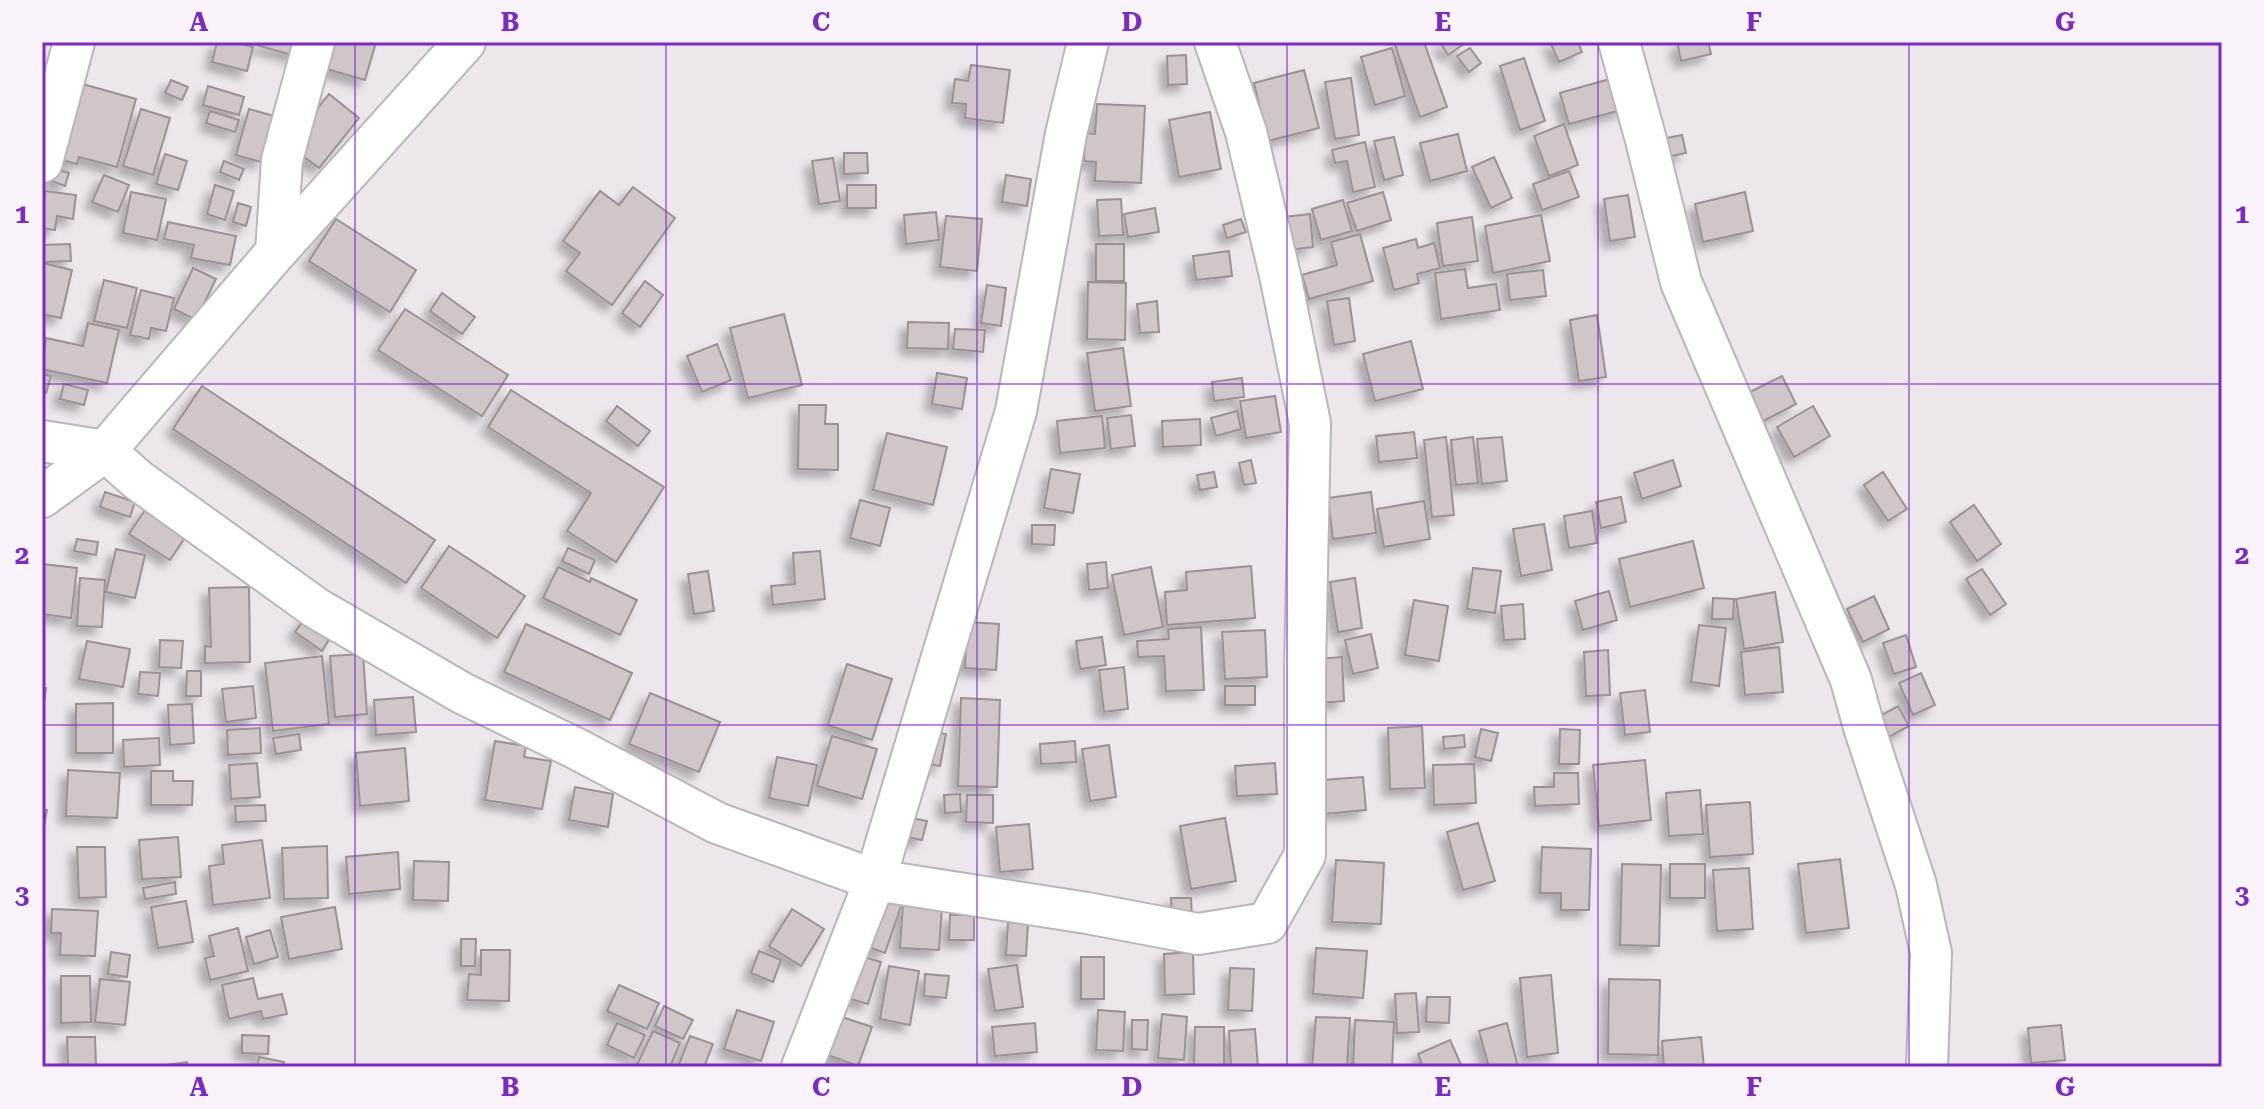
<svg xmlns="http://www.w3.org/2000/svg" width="2264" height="1109" viewBox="0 0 2264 1109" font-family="'Roboto Serif',serif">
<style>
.building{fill:#d0c6ca;stroke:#9b9195;stroke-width:2;filter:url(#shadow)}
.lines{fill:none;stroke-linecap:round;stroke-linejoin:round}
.minor-casing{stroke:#bab4bb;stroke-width:44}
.minor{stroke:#fff;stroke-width:40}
.grid{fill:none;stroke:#7b2cbf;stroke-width:2;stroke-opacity:0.55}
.neatline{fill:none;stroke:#7b2cbf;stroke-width:3}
.grid-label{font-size:26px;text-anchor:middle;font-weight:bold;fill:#7b2cbf}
</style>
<defs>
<filter id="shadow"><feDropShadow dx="-7" dy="7" stdDeviation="4" flood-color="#0004"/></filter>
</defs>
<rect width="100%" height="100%" fill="#ede6ed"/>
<g class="building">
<path d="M217 42H235L253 47 247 71 212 62Z"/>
<path d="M245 42H299L296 56Z"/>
<path d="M323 42H376L365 80 316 66Z"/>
<path d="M1403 42H1424L1447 107 1420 117 1395 45Z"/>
<path d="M1440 42H1463L1464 44 1448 55Z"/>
<path d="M1550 42H1578L1582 52 1559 62Z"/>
<path d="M1677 42H1708L1711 54 1681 61Z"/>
<path d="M1392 48 1405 96 1375 105 1361 57Z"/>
<path d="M1470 48 1481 63 1469 72 1457 56Z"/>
<path d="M1186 55 1187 84 1168 85 1167 56Z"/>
<path d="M1524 58 1545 121 1520 130 1500 66Z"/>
<path d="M971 65 1010 70 1003 123 965 118 966 104 952 103 955 79 968 81Z"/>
<path d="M1304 70 1319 128 1268 141 1254 83Z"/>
<path d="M1617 77 1625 109 1569 124 1560 93Z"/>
<path d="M1351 78 1359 135 1335 139 1325 82Z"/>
<path d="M171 80 188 87 182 100 165 93Z"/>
<path d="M79 83 136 99 117 167 79 157 77 164 58 159Z"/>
<path d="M208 86 244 97 239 115 203 105Z"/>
<path d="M329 94 359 118 319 168 289 145Z"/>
<path d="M1097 104 1145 106 1141 183 1095 181 1096 162 1084 161 1085 133 1095 134Z"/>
<path d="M141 109 170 118 153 175 123 166Z"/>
<path d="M249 109 274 116 261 162 236 155Z"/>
<path d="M210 111 239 120 235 132 206 123Z"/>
<path d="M1210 112 1221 169 1179 177 1169 120Z"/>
<path d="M1564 124 1578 165 1549 176 1534 136Z"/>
<path d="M1458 134 1467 171 1430 181 1420 143Z"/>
<path d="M1682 135 1686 153 1666 157 1662 139Z"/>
<path d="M1394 137 1403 175 1384 180 1374 141Z"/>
<path d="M1365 142 1375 187 1353 192 1347 161 1335 163 1332 150Z"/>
<path d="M844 153H867L868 173 844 174Z"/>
<path d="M165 154 187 161 178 190 156 184Z"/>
<path d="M1494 157 1512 198 1491 208 1472 167Z"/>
<path d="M833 158 840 201 819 204 812 161Z"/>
<path d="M224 161 244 169 239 180 220 172Z"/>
<path d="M54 168 69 173 65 186 49 180Z"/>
<path d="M1569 171 1579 197 1542 210 1533 184Z"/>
<path d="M104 175 129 185 118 212 92 202Z"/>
<path d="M1006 175 1031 179 1027 206 1002 202Z"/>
<path d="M215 185 234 191 225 220 207 214Z"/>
<rect x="847" y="185" width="29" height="23"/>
<path d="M633 187 675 218 612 305 566 271 580 253 563 241 600 191 619 205Z"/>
<path d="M45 191 76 195 73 219 57 216 55 230 42 228Z"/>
<path d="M131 192 166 199 157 240 123 233Z"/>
<path d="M1383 192 1391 220 1357 231 1347 203Z"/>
<path d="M1745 192 1753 231 1703 242 1695 204Z"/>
<path d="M1628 195 1635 237 1610 241 1604 199Z"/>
<path d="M1121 199 1123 235 1099 236 1097 200Z"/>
<path d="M1343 200 1352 231 1321 240 1312 209Z"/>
<path d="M238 203 251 207 246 226 233 222Z"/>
<path d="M1155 208 1159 232 1128 237 1124 214Z"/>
<path d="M936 212 939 240 906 244 904 215Z"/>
<path d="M1310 214 1313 247 1287 250 1284 217Z"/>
<path d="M1541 215 1550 261 1493 273 1485 226Z"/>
<path d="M946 216 982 219 977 271 940 267Z"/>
<path d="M1472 217 1478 261 1443 266 1437 223Z"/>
<path d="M336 219 416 270 390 312 309 261Z"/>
<path d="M1241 219 1246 232 1227 238 1223 225Z"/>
<path d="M168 222 236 236 230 265 191 258 194 245 164 239Z"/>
<path d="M1360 234 1373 281 1309 299 1302 275 1337 265 1331 242Z"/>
<path d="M1416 239 1418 248 1434 243 1440 268 1417 274 1419 283 1394 290 1383 248Z"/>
<path d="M70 244 71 261 42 262V245Z"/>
<rect x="1096" y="244" width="28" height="37"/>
<path d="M1229 251 1232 276 1196 280 1193 256Z"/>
<path d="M43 263 72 270 61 318 42 314Z"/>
<path d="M193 268 216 279 196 320 174 309Z"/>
<path d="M1465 269 1468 288 1496 284 1500 310 1441 319 1435 273Z"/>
<path d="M1543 270 1546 296 1510 300 1507 274Z"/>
<path d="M104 280 137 288 127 328 94 321Z"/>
<path d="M645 281 663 295 640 327 622 313Z"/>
<path d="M1088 282 1126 283 1125 340 1087 339Z"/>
<path d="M987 285 1006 288 1001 326 981 323Z"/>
<path d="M141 290 174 298 166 331 151 328 149 339 130 335Z"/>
<path d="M442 293 475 317 462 334 430 311Z"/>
<path d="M1349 298 1355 341 1334 345 1327 301Z"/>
<path d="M1157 301 1159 332 1140 333 1137 304Z"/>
<path d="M405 309 508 375 482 416 378 350Z"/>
<path d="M784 314 802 385 748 398 730 328Z"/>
<path d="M1597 315 1606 377 1579 381 1570 320Z"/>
<path d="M908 322 949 323 948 349 907 348Z"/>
<path d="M88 323 119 330 107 383 42 369 46 338 83 346Z"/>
<path d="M955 329 985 330 983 352 953 349Z"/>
<path d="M1411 341 1423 389 1375 401 1363 354Z"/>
<path d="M717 344 731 380 702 392 687 356Z"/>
<path d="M1123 348 1131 406 1095 411 1087 353Z"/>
<path d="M937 373 967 378 962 409 932 404Z"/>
<path d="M42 374 51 376 46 393 42 392Z"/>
<path d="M1782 376 1796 404 1756 425 1740 397Z"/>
<path d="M1242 378 1244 397 1214 401 1212 382Z"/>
<path d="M64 384 88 390 84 405 60 399Z"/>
<path d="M202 386 435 540 406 583 173 429Z"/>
<path d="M511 390 664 487 616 562 567 531 591 493 488 427Z"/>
<path d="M1275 396 1281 432 1246 438 1240 401Z"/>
<path d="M799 405H826L825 424H838V470L798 469Z"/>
<path d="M617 406 650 431 638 446 606 421Z"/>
<path d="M1813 406 1830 436 1794 457 1777 427Z"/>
<path d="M1237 411 1241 429 1216 436 1211 418Z"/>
<path d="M1131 415 1135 446 1111 449 1107 418Z"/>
<path d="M1102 416 1105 448 1060 453 1057 421Z"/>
<path d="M1200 419 1201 445 1163 447 1162 421Z"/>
<path d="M1414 432 1417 458 1379 462 1376 436Z"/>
<path d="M887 433 947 447 933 505 873 490Z"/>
<path d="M1446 437 1454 515 1432 517 1424 440Z"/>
<path d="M1473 437 1478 483 1456 485 1451 440Z"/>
<path d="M1502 437 1507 481 1482 484 1477 439Z"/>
<path d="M1251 460 1256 483 1244 485 1239 463Z"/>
<path d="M1673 460 1681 486 1642 499 1634 473Z"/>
<path d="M1051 469 1080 474 1073 513 1044 508Z"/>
<path d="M1214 472 1217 487 1200 490 1197 475Z"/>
<path d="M1883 472 1907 509 1888 521 1864 485Z"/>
<path d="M105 492 135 502 130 517 100 507Z"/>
<path d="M1371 492 1376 533 1333 539 1328 498Z"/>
<path d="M1621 497 1626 522 1601 528 1596 502Z"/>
<path d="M860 500 890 508 880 546 850 538Z"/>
<path d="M1424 501 1430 539 1384 547 1377 509Z"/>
<path d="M1974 505 2001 544 1977 561 1950 522Z"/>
<path d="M147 507 188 533 170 560 129 534Z"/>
<path d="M1592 511 1597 543 1569 548 1564 516Z"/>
<path d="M1544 524 1552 570 1521 576 1513 529Z"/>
<path d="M1032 525H1055L1054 545 1032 544Z"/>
<path d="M77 539 98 542 96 555 74 551Z"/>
<path d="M1693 541 1704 588 1630 607 1619 559Z"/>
<path d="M449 546 525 596 497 638 421 588Z"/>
<path d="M568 548 595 560 589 574 562 561Z"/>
<path d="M116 549 145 555 135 598 106 592Z"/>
<path d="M820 551 825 599 773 605 771 586 795 584 793 553Z"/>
<path d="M1106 562 1108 588 1089 590 1087 564Z"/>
<path d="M42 564 77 568 71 618 42 614Z"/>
<path d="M1251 566 1255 618 1167 625 1165 592 1187 590 1186 572Z"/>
<path d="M558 567 590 582 591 578 637 600 620 635 543 598Z"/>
<path d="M1151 567 1163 627 1124 635 1112 575Z"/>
<path d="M1473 568 1501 571 1495 613 1467 609Z"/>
<path d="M1982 569 2006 604 1990 615 1966 579Z"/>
<path d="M708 571 714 611 694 614 688 574Z"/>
<path d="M80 578 105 580 102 627 77 626Z"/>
<path d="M1355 578 1362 628 1338 632 1330 582Z"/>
<path d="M249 587 250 662 205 663V646L211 647 209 588Z"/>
<path d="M1609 591 1617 620 1583 630 1575 601Z"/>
<path d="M1775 592 1783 642 1744 649 1736 599Z"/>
<path d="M1874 596 1889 629 1863 642 1847 609Z"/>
<path d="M1713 598 1734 599 1733 619H1712Z"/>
<path d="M1414 600 1448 606 1439 661 1405 655Z"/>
<path d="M1523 604 1525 639 1504 640 1501 606Z"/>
<path d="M306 616 332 635 322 651 295 632Z"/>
<path d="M967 622 999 624 996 670 965 668Z"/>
<path d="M526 624 632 673 610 720 504 672Z"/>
<path d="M1699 625 1726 628 1719 686 1691 682Z"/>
<path d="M1201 627 1204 690 1166 691 1164 656 1138 657 1137 641 1169 639 1168 629Z"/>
<path d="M1265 630 1267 677 1225 679 1222 632Z"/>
<path d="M1371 634 1378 668 1353 674 1345 640Z"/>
<path d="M1906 635 1916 667 1894 674 1883 643Z"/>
<path d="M1102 637 1106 665 1080 669 1076 641Z"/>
<path d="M160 640 183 641 181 668 159 667Z"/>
<path d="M87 641 130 649 123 687 79 679Z"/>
<path d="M1779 647 1783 692 1745 695 1741 652Z"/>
<path d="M1608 650 1610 695 1586 696 1584 652Z"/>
<path d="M363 654 367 714 335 717 330 656Z"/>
<path d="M322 656 329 724 273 731 265 663Z"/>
<path d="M1342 657 1344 701 1320 703 1317 659Z"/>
<path d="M847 664 892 679 872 740 828 725Z"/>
<path d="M1124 667 1128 709 1104 712 1099 670Z"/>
<path d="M187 671H201V696H186Z"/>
<path d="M140 672 160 673 158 696 138 694Z"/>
<path d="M1921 673 1935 705 1913 715 1899 683Z"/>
<path d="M253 686 256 718 226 722 222 689Z"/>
<rect x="1225" y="686" width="30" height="19"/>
<path d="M42 688H46L42 720Z"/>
<path d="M1645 690 1650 732 1625 735 1620 693Z"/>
<path d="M650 693 720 722 699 772 629 744Z"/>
<path d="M413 697 416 732 376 735 374 700Z"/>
<path d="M961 698 1000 700 997 787 958 786Z"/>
<path d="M113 703V753H76V704Z"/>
<path d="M192 704 194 743 170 745 168 705Z"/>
<path d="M1898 706 1909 726 1889 737 1878 717Z"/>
<path d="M1422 726 1425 788 1390 789 1388 728Z"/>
<path d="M260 728 261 753 228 755 227 730Z"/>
<path d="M1481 729 1498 733 1491 761 1475 757Z"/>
<path d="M1560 729 1580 730 1579 764H1559Z"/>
<path d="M930 731 946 734 940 766 924 763Z"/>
<path d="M299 734 301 750 276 754 273 738Z"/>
<path d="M1464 735 1465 747 1444 749 1443 737Z"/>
<path d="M832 736 877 749 862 799 817 786Z"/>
<path d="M159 738 160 765 124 767 123 740Z"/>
<path d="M495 741 526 746 524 757 551 761 542 809 485 800Z"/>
<path d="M1075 741 1076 762 1041 764 1040 744Z"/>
<path d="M1109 745 1116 797 1090 801 1082 749Z"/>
<path d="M405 748 409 801 360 806 356 753Z"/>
<path d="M777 757 817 765 808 806 769 798Z"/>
<path d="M1645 760 1651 820 1599 826 1593 765Z"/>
<path d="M257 763 260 797 231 799 229 765Z"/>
<path d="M1275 763 1277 794 1237 796 1235 766Z"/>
<path d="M1474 764 1476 803 1434 805 1433 765Z"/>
<path d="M68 770 120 773 117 818 66 816Z"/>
<path d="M151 771H173V781H193L192 805H151Z"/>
<path d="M1554 773H1578L1579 804 1535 806 1534 787H1554Z"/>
<path d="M1363 777 1366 810 1324 814 1322 780Z"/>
<path d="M575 787 613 794 608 827 569 820Z"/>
<path d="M1700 790 1703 834 1669 836 1666 793Z"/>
<path d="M960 794 961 812 945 813 944 795Z"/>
<path d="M967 795H993V823L966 822Z"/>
<path d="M1750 802 1753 854 1710 857 1706 805Z"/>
<path d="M265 805 266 821 236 822 235 806Z"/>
<path d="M42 809 47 810 43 832H42Z"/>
<path d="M911 818 927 821 922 840 907 837Z"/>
<path d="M1225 818 1236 881 1191 889 1180 826Z"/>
<path d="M1478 823 1495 881 1463 890 1447 832Z"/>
<path d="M1029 824 1033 869 1000 872 996 827Z"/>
<path d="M178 837 181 877 142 879 139 840Z"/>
<path d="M262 840 270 898 213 905 209 866 224 864 222 845Z"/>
<path d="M327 846 328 898 284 899 282 848Z"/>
<path d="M77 847H105L106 897 79 898Z"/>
<path d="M1542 847 1591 849 1589 910H1561V893H1540Z"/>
<path d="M398 852 400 889 349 894 346 857Z"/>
<path d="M1840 859 1849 928 1806 933 1798 864Z"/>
<path d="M1336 860 1384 863 1381 924 1332 922Z"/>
<path d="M414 861 449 862 448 901 413 900Z"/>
<path d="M1622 864 1661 865 1659 946 1620 945Z"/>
<rect x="1670" y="864" width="35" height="34"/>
<path d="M1749 868 1753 929 1717 931 1713 870Z"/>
<path d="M175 882 176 894 145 899 143 888Z"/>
<path d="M880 892 903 900 885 953 863 945Z"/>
<path d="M1171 898H1191L1192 917 1172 918Z"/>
<path d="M186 901 193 942 158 948 151 907Z"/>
<path d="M903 904 942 907 939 950 900 948Z"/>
<path d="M335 907 342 949 289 959 281 917Z"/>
<path d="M52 909 98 911 95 956 60 955 61 933H51Z"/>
<path d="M792 909 824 929 801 966 769 946Z"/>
<path d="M950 915H974V940H949Z"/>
<path d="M1008 922 1028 923 1026 956 1006 955Z"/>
<path d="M238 928 248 971 210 980 205 958 214 956 209 936Z"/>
<path d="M270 930 278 957 254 964 246 937Z"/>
<path d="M461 939H476L475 966H461Z"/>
<path d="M1316 948 1367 951 1363 998 1313 994Z"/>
<path d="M481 950H510L509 1001 467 1000 469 974 481 975Z"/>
<path d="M759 951 781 960 773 982 751 973Z"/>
<path d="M111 952 130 955 127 977 108 974Z"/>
<path d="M1193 952 1194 994 1165 995 1164 954Z"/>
<path d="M857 955 881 962 868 1004 844 997Z"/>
<rect x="1081" y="957" width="23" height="42"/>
<path d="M1017 965 1023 1007 995 1011 988 969Z"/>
<path d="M889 966 919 971 910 1025 880 1019Z"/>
<path d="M1230 968 1254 969 1252 1011 1228 1010Z"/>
<path d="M925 974 949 976 946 998 924 996Z"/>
<path d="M1551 975 1558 1053 1527 1057 1520 978Z"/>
<path d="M61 976H90L91 1022 61 1023Z"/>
<path d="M253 978 258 999 282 994 287 1014 263 1019 261 1011 229 1019 222 985Z"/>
<path d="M100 979 130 982 125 1025 95 1022Z"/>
<path d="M1609 979 1660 980 1658 1055 1608 1054Z"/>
<path d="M619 985 659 1003 647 1029 607 1011Z"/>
<path d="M1416 993 1419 1032 1397 1033 1395 994Z"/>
<path d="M1427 997H1450L1449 1023 1426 1022Z"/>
<path d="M664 1006 693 1020 683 1039 655 1026Z"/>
<path d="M737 1010 774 1022 761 1061 724 1049Z"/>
<path d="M1098 1010 1125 1012 1123 1051 1096 1050Z"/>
<path d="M1162 1014 1187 1017 1184 1060 1158 1058Z"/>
<path d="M839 1016 872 1027 858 1066 825 1054Z"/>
<path d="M1316 1017 1350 1018 1347 1067H1312Z"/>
<path d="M1132 1020H1148L1147 1050 1132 1049Z"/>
<path d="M1355 1020 1394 1022 1392 1067H1353Z"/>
<path d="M617 1023 645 1035 634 1058 607 1045Z"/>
<path d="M1035 1023 1037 1052 995 1056 992 1027Z"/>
<path d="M1507 1023 1518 1067H1489L1479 1031Z"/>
<path d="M2061 1025 2065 1060 2031 1063 2028 1028Z"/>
<path d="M1195 1027H1224V1067H1194Z"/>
<path d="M1255 1029 1258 1067H1231L1229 1031Z"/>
<path d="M653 1031 680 1043 670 1067 637 1065Z"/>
<path d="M242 1035 269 1036 268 1054 242 1053Z"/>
<path d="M690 1036 713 1044 704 1067H678Z"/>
<path d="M67 1037H95L96 1067H68Z"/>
<path d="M1701 1037 1704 1067H1664L1662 1041Z"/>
<path d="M1450 1040 1462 1067H1423L1418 1054Z"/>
<path d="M259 1057 284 1062 283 1067H257Z"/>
<path d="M187 1062 188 1067H166V1065Z"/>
</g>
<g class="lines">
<g class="minor-casing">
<g id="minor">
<path d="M1619 42 1646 140 1681 282 1851 680 1864 727 1916 885 1931 953 1927 1067"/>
<path d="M42 162 74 42"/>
<path d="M276 252 282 160 314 42"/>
<path d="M42 441 105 451 138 480 316 608 462 693 577 749 717 823 875 880 1087 913 1198 934 1267 923 1305 855V670L1310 423 1280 275 1246 132 1215 42"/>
<path d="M42 497 105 451 276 252 465 42"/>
<path d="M802 1067 875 880 1016 411 1066 134 1088 42"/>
</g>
</g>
<use href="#minor" class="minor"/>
</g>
<path class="grid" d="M355 42V1067M666 42V1067M977 42V1067M1287 42V1067M1598 42V1067M1909 42V1067M42 384H2222M42 725H2222"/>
<rect width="2264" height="1109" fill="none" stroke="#faf3fb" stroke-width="88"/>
<rect x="44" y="44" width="2176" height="1021" class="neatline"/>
<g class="grid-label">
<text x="199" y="31">A</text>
<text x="510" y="31">B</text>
<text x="821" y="31">C</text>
<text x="1132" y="31">D</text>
<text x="1443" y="31">E</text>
<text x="1754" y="31">F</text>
<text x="2065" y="31">G</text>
<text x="22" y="223">1</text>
<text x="2242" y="223">1</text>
<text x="22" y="564">2</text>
<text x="2242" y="564">2</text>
<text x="22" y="904">3</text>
<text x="2242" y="904">3</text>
<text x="199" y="1096">A</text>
<text x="510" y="1096">B</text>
<text x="821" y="1096">C</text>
<text x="1132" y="1096">D</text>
<text x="1443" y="1096">E</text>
<text x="1754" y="1096">F</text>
<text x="2065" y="1096">G</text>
</g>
</svg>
